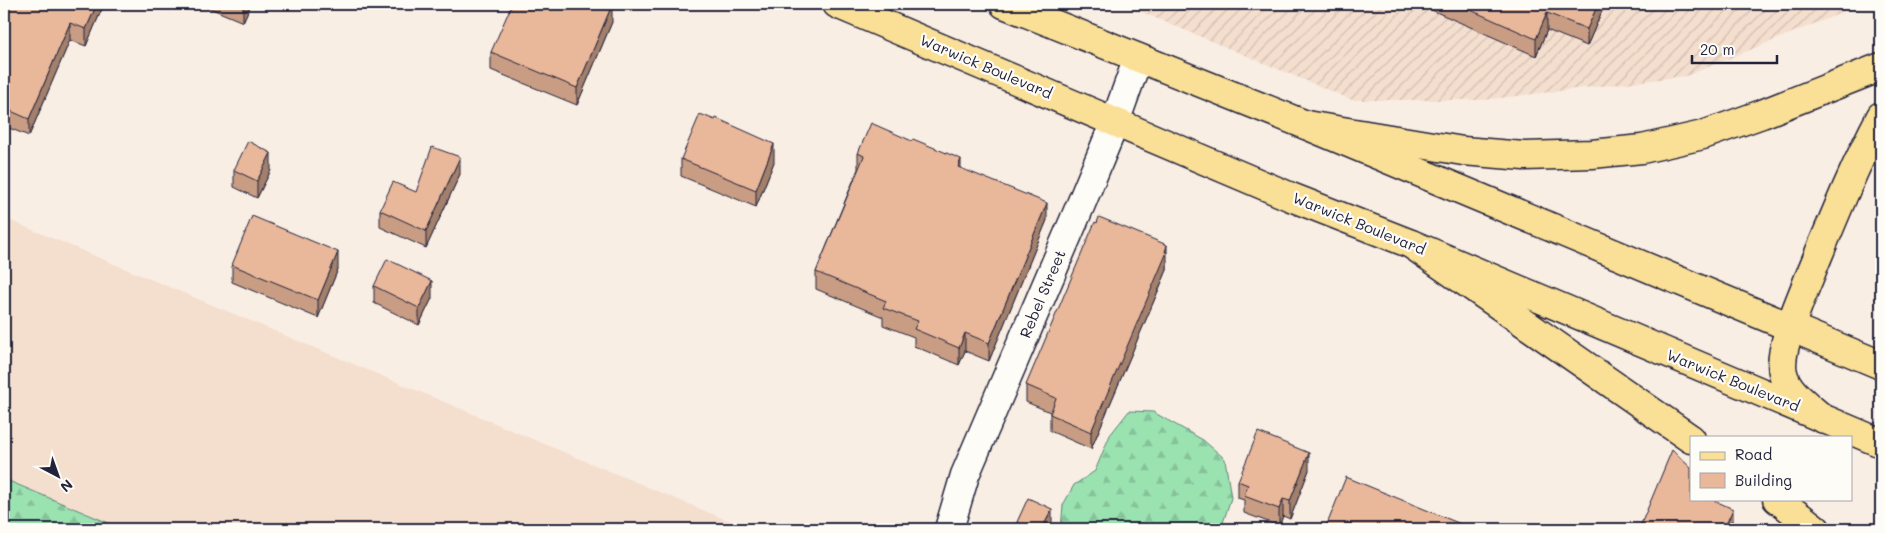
<svg xmlns="http://www.w3.org/2000/svg" width="1885" height="533" viewBox="0 0 1885 533" font-family="Mali,sans-serif">
<style>
.built{fill:#f4dece}
.industrial{fill:url(#industrial-furrows)}
.forest{fill:url(#forest-firs);stroke:#5e8276}
.lines{fill:none;stroke-linecap:round;stroke-linejoin:round}
.minor-casing{stroke:#22223b;stroke-width:31}
.major-casing{stroke:#22223b;stroke-width:31}
.highway-casing{stroke:#22223b;stroke-width:31}
.minor{stroke:#fdfcf7;stroke-width:28}
.major{stroke:#fadf96;stroke-width:28}
.highway{stroke:#fadf96;stroke-width:28}
.wall{fill:#c89d84;stroke:#22223b}
.shaded-wall{fill:#a3806c;stroke:#22223b}
.building{fill:#e9b79a;stroke:#22223b}
.labels{text-anchor:middle;stroke-width:4.5;stroke-linejoin:round;paint-order:stroke}
.street-label{font-size:15px;fill:#22223b;stroke:#fdfcf7}
</style>
<defs>
<pattern id="industrial-furrows" width="10" height="10" patternUnits="userSpaceOnUse" patternTransform="scale(1.25)"><rect width="10" height="10" fill="#f4dece"/><path d="M-1 1l2-2M0 10L10 0M9 11l2-2" fill="none" stroke="#d1beb2"/></pattern>
<pattern id="forest-firs" width="22" height="20" patternUnits="userSpaceOnUse" patternTransform="scale(1.25)"><rect width="22" height="20" fill="#9be2b1"/><path d="M5 1l3.5 6h-7zM16 11l3.5 6h-7z" fill="#85c299"/></pattern>
</defs>
<rect width="100%" height="100%" fill="#f9eee4"/>
<filter id="ink" filterUnits="userSpaceOnUse"><feTurbulence type="fractalNoise" baseFrequency=".02" numOctaves="2"/><feDisplacementMap in="SourceGraphic" scale="10" xChannelSelector="R" yChannelSelector="G"/><feConvolveMatrix kernelMatrix="1 2 1 2 8 2 1 2 1" color-interpolation-filters="sRGB"/></filter>
<g filter="url(#ink)">
<path class="built" d="M4 218 748 529H4Z"/>
<path class="industrial" d="M1122 4H1863L1686 76 1483 100H1352Z"/>
<g class="forest">
<path d="M1129 411 1153 412 1203 440 1225 459 1231 498 1221 529H1061L1063 505 1074 485 1095 471 1110 435Z"/>
<path d="M4 479 123 529H4Z"/>
</g>
<g class="lines">
<g class="minor-casing">
<path id="minor" d="M949 529 965 475 1081 204 1115 122 1138 58"/>
</g>
<g class="major-casing">
<g id="major">
<path d="M837 4 1291 197 1411 244 1881 443"/>
<path d="M1004 4 1306 125 1881 365"/>
</g>
</g>
<g class="highway-casing">
<g id="highway">
<path d="M1306 125 1463 151 1524 156 1592 154 1642 149 1703 135 1762 114 1881 67"/>
<path d="M1411 244 1691 439"/>
<path d="M1822 418C1809 406 1787 392 1783 373 1777 349 1804 292 1813 268 1834 217 1855 165 1881 116"/>
<path d="M1777 499 1816 529"/>
</g>
</g>
<use href="#minor" class="minor"/>
<use href="#major" class="major"/>
<use href="#highway" class="highway"/>
</g>
<g class="wall">
<path d="M4 4H104L86 46 70 40 29 136 4 126Z"/>
<path d="M200 4H251L243 22Z"/>
<path d="M1418 4H1605L1587 46 1547 30 1536 56Z"/>
<path d="M612 22 577 105 491 70V52Z"/>
<path d="M858 153 961 168 1047 220 989 361 965 351 959 365 914 346V337L883 325V317L816 289V272L858 169Z"/>
<path d="M681 159 774 162 756 207 681 176Z"/>
<path d="M234 170H271L257 198 234 187Z"/>
<path d="M460 174 426 248 380 227V210Z"/>
<path d="M1167 262V270L1091 449 1050 431V412L1026 402V385Z"/>
<path d="M232 265 338 269 318 318 232 282Z"/>
<path d="M374 286 432 298 419 325 374 303Z"/>
<path d="M1309 470 1290 519 1283 516 1279 526 1244 513V500L1238 498V481Z"/>
<path d="M1017 522 1052 526 1050 529H1017Z"/>
</g>
<g class="shaded-wall">
<path d="M97 4H104L86 46V29Z"/>
<path d="M243 4H251L243 22Z"/>
<path d="M1598 4H1605L1587 46V29Z"/>
<path d="M612 5V22L577 105V88Z"/>
<path d="M1547 13V30L1536 56V39Z"/>
<path d="M70 23V40L29 136V119Z"/>
<path d="M774 144V162L756 207V190Z"/>
<path d="M271 153V170L257 198V181Z"/>
<path d="M460 157V174L426 248V231Z"/>
<path d="M961 159V176L958 167Z"/>
<path d="M1047 203V220L989 361V343Z"/>
<path d="M1167 245V270L1091 449V432Z"/>
<path d="M338 252V269L318 318V300Z"/>
<path d="M432 281V298L419 325V308Z"/>
<path d="M965 333V351L959 365V348Z"/>
<path d="M1309 453V470L1290 519V501Z"/>
<path d="M1283 499V516L1279 526V509Z"/>
<path d="M1052 509V526L1050 529H1042Z"/>
<path d="M1733 509V526L1731 529H1724Z"/>
</g>
<g class="building">
<path d="M4 4H97L86 29 70 23 29 119 4 108Z"/>
<path d="M512 4H609L612 5 577 88 491 52Z"/>
<path d="M1457 4H1598L1587 29 1547 13 1536 39Z"/>
<path d="M700 114 715 120 716 118 774 144 756 190 681 159Z"/>
<path d="M871 123 912 141 913 139 961 159 958 167 1047 203 989 343 965 333 959 348 914 329 918 321 883 308 886 301 816 272 864 156 858 153Z"/>
<path d="M248 141 271 153 257 181 234 170Z"/>
<path d="M432 147 460 157 426 231 380 210 393 182 416 192Z"/>
<path d="M252 216 338 252 318 300 232 265Z"/>
<path d="M1099 217 1167 245 1165 252H1167L1091 432 1050 414 1056 398 1026 385 1095 222 1097 223Z"/>
<path d="M387 259 432 281 419 308 374 286Z"/>
<path d="M1258 432 1309 453 1290 501 1283 499 1279 509 1244 496 1248 485 1238 481Z"/>
<path d="M1672 450 1691 468V499H1711L1733 509 1724 529H1639Z"/>
<path d="M1346 477 1468 527 1467 529H1331L1326 527Z"/>
<path d="M1028 498 1052 509 1042 529H1032L1017 522Z"/>
</g>
</g>
<g class="labels">
<g class="street-label">
<text transform="translate(986 67) rotate(23)" y="5">Warwick Boulevard</text>
<text transform="translate(1359 224) rotate(22)" y="5">Warwick Boulevard</text>
<text transform="translate(1043 294) rotate(-67)" y="5">Rebel Street</text>
<text transform="translate(1733 381) rotate(22)" y="5">Warwick Boulevard</text>
</g>
</g>
<rect width="1885" height="533" fill="none" stroke="#fdfcf7" stroke-width="20"/>
<rect x="10" y="10" width="1865" height="513" fill="none" stroke="#22223b" stroke-width="2" filter="url(#ink)"/>
<rect x="1690" y="436" width="162" height="65" fill="#fdfcf7" stroke="#a5a5ac"/>
<rect x="1700" y="452" width="25" height="8" fill="#fadf96" stroke="#a5a5ac"/>
<text x="1735" y="460" font-size="15" fill="#22223b">Road</text>
<rect x="1700" y="473" width="25" height="15" fill="#e9b79a" stroke="#a5a5ac"/>
<text x="1735" y="486" font-size="15" fill="#22223b">Building</text>
<g transform="translate(58 476) rotate(139)" stroke="#fdfcf7" stroke-width="4" paint-order="stroke">
<path d="M0-4L9 19L0 12L-9 19Z" fill="#22223b"/>
<text y="-8" font-size="14" font-weight="bold" text-anchor="middle" fill="#22223b">N</text>
</g>
<path d="M1692 55v8h85v-8" fill="none" stroke="#22223b" stroke-width="2.5"/>
<text x="1700" y="55" font-size="15" fill="#22223b" stroke="#fdfcf7" stroke-width="4" paint-order="stroke">20 m</text>
</svg>
